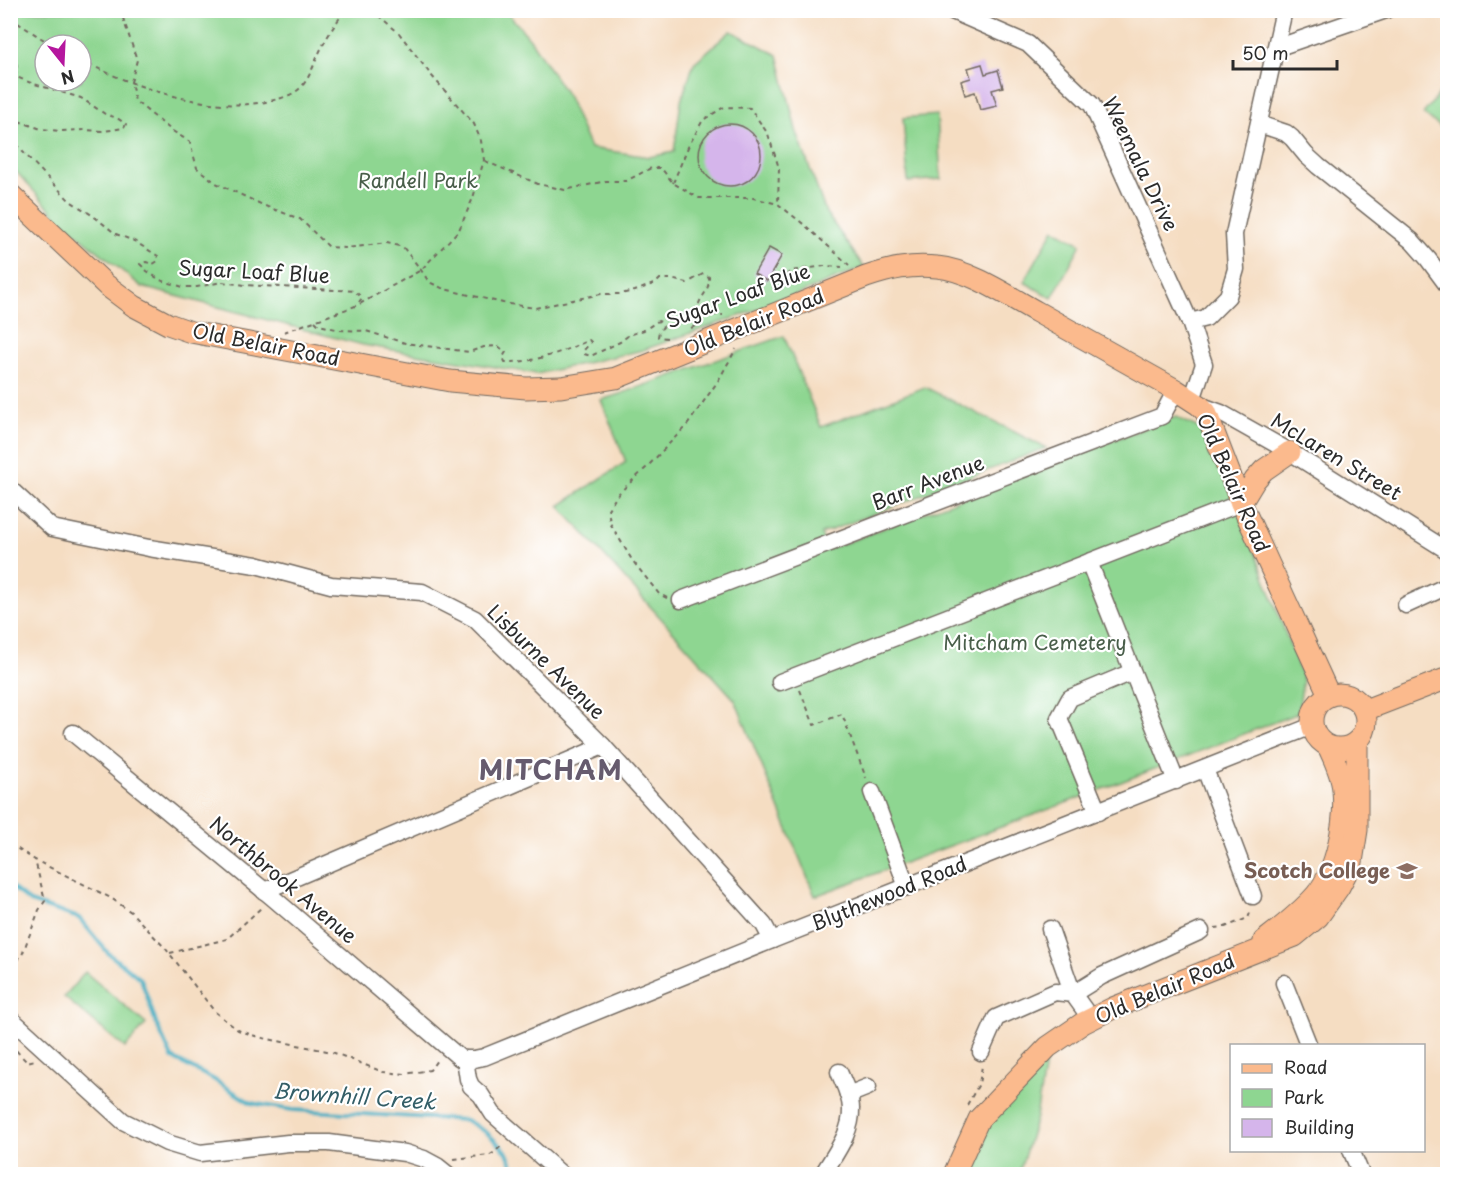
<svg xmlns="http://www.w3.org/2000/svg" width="1458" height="1185" viewBox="0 0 1458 1185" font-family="'Playpen Sans',sans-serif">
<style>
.green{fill:#8ed691;stroke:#5c805e;stroke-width:1.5;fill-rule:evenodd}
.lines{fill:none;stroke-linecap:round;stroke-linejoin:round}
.stream{stroke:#40abc0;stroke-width:4}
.building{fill:#d5b5eb}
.minor-casing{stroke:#726960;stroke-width:19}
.major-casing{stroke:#726960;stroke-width:23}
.path{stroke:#726960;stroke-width:2;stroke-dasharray:4.5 4.5;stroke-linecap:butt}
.minor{stroke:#fff;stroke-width:16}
.major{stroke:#fbba8d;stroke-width:21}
.labels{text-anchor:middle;stroke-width:4.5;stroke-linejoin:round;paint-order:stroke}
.street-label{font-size:20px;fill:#2b2b2b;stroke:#fff}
.park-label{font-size:20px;fill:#495e4a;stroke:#fff}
.education-label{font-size:20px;font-weight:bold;fill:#785e54;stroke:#fff;text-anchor:end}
.water-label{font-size:21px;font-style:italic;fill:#335e67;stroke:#fff}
.district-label{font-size:26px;font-weight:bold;letter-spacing:1.5px;fill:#665b6e;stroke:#fff}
</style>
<rect width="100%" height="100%" fill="#fff"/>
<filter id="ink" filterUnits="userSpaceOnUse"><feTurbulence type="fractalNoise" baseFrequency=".0167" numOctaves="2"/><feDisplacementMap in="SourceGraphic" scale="12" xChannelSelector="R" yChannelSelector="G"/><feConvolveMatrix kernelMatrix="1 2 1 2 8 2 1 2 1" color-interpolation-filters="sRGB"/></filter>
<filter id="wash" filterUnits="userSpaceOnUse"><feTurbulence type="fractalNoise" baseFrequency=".008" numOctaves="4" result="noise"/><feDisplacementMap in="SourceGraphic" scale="24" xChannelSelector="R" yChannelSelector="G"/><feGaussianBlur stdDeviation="1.35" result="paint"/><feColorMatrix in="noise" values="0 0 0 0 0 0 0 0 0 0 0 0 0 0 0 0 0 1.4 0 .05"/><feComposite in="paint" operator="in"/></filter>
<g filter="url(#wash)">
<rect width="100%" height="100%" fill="#f5ddc2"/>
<g class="green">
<path d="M11 11H506L530 39 568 97 590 148 649 157 674 152 681 101 694 63 731 31 778 55 796 130 826 213 864 267 779 302 643 350 537 374 363 345 142 287 61 221 11 166ZM45 45H81V81H45Z"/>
<path d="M1443 89 1447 92V132L1423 114Z"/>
<path d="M937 115 941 179 908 182 903 118Z"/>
<path d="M1054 229 1081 244 1052 298 1024 282Z"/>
<path d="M784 336 821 427 925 387 1046 448 821 534 827 550 1153 425 1176 417 1205 431 1238 506 1303 680 1298 713 1090 794 815 896 735 700 559 506 626 462 601 400 620 394Z"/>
<path d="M85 972 146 1024 125 1048 64 997Z"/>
<path d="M1048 1047 1036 1117 1019 1174H954L979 1119Z"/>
</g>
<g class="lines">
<path class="stream" d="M10 886 30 902 79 918 109 954 141 979 156 1023 172 1058 213 1079 251 1103 293 1110 466 1120 486 1132 506 1151 517 1174"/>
</g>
<g id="blocks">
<g class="building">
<path d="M982 64 985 74 998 70 1003 87 992 90 997 106 980 110 975 92 965 95 961 81 971 78 968 68Z"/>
<circle cx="730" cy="155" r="31"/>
<path d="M769 248 782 255 767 281 754 274Z"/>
</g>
</g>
</g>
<g filter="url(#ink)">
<use href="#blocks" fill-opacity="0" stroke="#726960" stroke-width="1.5"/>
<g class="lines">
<g class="minor-casing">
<g id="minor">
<path d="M950 10 1028 44 1092 105 1190 322 1204 364 1192 400"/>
<path d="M1276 48 1386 10"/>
<path d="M1259 124 1286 133 1292 138 1306 155 1318 166 1412 241 1428 259 1448 286"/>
<path d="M1190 322 1206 318 1228 296 1236 269 1234 234 1284 10"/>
<path d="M1199 405 1221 413 1290 452 1448 551"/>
<path d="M10 489 52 528 149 548 256 565 331 585 422 592 475 619 603 746 764 925 772 940"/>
<path d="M1089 562 1176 781"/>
<path d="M681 600 1162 416 1176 390"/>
<path d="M1406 605 1443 588 1448 584"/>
<path d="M780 682 1241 503"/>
<path d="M73 733 272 897 460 1058 465 1059H474L484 1057 772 940 1312 726"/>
<path d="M1205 769 1253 896"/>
<path d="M872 792 907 887"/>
<path d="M1098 812 1059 718 1070 698 1132 672"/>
<path d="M264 891 603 746"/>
<path d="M1050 929 1073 994 1091 1019"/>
<path d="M1284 983 1309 1046"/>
<path d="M10 1018 123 1121 167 1143 200 1153 288 1143H329L405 1153 424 1159 437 1166 447 1174"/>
<path d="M981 1052 996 1018 1055 992 1073 994 1102 976 1201 931"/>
<path d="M465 1059 468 1079 471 1086 481 1095 493 1114 561 1174"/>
<path d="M848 1095 868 1087"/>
<path d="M1351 1150 1361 1174"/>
<path d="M823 1174C834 1155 852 1133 851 1109 851 1097 844 1084 839 1072"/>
</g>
</g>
<g class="major-casing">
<g id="major">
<path d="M10 194 106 285 134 306 168 324 191 332 450 381 526 388 561 387 616 378 866 277C890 269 911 264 937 267 970 270 1008 296 1037 312 1083 338 1130 364 1176 390L1199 405 1206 412 1241 503 1329 695"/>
<path d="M1241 503 1255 480 1264 470 1290 452"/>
<circle cx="1339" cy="721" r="27"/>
<path d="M1365 710 1448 678"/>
<path d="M1264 941C1281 928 1302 911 1316 895 1337 870 1346 821 1343 790 1342 775 1334 759 1328 746"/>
<path d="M954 1174 979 1119 1048 1047 1083 1023 1113 1008 1295 936 1318 917 1339 887 1352 862 1357 830V742"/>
</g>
</g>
<g class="path">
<path d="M118 10 123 18 137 60 131 82 135 101 171 130 190 142 197 168 216 183 265 206 300 219 329 247 347 248 387 243 403 247 421 270 429 282 444 289 503 303 535 308 601 294H620L635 291 656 283 660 279H671L687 283 703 274 709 277C710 295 695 298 699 313L704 315H723"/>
<path d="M10 18 52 45"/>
<path d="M10 57 16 62 18 71 12 75"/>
<path d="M81 60C135 88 210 114 270 101 282 98 295 95 303 85 311 75 315 61 321 49 328 35 336 22 346 10"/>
<path d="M10 118 41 129 59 131 85 130 104 131 124 128 126 124 117 118 105 114 81 98 31 83 12 75"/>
<path d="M10 137 23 152 70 201 92 215 116 234 134 241 158 256V261L153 264 146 262 140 264 147 271 160 280 183 287H197L222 282 245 285 355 291 362 298 359 302"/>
<path d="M485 161 538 184 565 190 606 181H626L651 168H661L673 183 699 198H753L778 204 807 227 849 265"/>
<path d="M673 183 688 147 703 120 724 107 750 108 768 134 779 168 778 204"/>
<path d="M773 287 791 271 824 266 842 267"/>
<path d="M315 321 319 325 340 330 366 331 405 343 469 352 484 347 498 346 506 352 503 357 505 362C534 363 563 352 589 340L591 342 584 350V354L591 356 620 342 629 335 644 330 658 321 661 322 663 327 659 331 658 337 667 338"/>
<path d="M691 328 702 323"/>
<path d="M284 332 358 305 421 270 459 230 473 198 484 160 481 141 474 124 431 75 399 33 372 10"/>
<path d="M667 598 659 594 632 560 610 523 608 509 619 493 646 468 688 424 718 381 736 349"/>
<path d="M800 690 814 725 842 714 866 778"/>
<path d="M10 844 35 860 111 898 131 912 166 949 215 1012 238 1030 258 1037 332 1052 383 1072 405 1074 430 1070 437 1060"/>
<path d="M1215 928 1225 927 1248 918 1251 911"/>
<path d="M170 953 227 939 261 908"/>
<path d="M10 967 22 955 39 910 45 901 35 860"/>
<path d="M10 1044 27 1062 35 1060"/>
<path d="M967 1105 979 1084 982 1066"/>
<path d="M454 1159 490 1155 495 1152 503 1144"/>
<path d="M10 1169 14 1174"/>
</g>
<use href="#minor" class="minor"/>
<use href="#major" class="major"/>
</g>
</g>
<defs>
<g id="university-bare" transform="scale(1.62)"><path d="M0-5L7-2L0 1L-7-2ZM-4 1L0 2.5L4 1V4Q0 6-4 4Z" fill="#8d6e63" stroke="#fff" stroke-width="2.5" paint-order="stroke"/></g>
</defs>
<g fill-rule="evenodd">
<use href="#university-bare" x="1407" y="871"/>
</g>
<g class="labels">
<g class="street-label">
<text transform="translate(1140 164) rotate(64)" y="7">Weemala Drive</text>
<text transform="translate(254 272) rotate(3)" y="7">Sugar Loaf Blue</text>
<text transform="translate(738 296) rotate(-20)" y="7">Sugar Loaf Blue</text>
<text transform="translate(754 323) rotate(-22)" y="7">Old Belair Road</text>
<text transform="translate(266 345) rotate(11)" y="7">Old Belair Road</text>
<text transform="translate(1336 457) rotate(31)" y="7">McLaren Street</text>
<text transform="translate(928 483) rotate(-21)" y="7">Barr Avenue</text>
<text transform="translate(1233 483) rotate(66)" y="7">Old Belair Road</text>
<text transform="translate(546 662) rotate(44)" y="7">Lisburne Avenue</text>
<text transform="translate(283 880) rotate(40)" y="7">Northbrook Avenue</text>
<text transform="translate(889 894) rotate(-22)" y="7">Blythewood Road</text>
<text transform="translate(1165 989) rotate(-23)" y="7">Old Belair Road</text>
</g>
<g class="park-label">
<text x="418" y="188">Randell Park</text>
<text x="1035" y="650">Mitcham Cemetery</text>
</g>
<g class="education-label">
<text x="1390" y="878">Scotch College</text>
</g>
<g class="water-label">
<text transform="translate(354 1097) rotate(4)" y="7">Brownhill Creek</text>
</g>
<g class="district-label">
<text x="551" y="780">MITCHAM</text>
</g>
</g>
<rect width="1458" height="1185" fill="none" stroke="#fff" stroke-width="36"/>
<rect x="1230" y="1044" width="195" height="108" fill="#ffffff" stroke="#aaaaaa" stroke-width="1.5"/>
<rect x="1242" y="1064" width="30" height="9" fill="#fbba8d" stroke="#aaaaaa" stroke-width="1.5"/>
<text x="1284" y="1074" font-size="18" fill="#2b2b2b">Road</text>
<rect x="1242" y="1089" width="30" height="18" fill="#8ed691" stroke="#aaaaaa" stroke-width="1.5"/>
<text x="1284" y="1104" font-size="18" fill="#2b2b2b">Park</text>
<rect x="1242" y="1119" width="30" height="18" fill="#d5b5eb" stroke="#aaaaaa" stroke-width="1.5"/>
<text x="1284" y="1134" font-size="18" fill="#2b2b2b">Building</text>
<g transform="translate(63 63) rotate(162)"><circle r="28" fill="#ffffff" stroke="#aaaaaa" stroke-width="1.5"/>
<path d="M0-4.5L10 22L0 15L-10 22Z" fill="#b5179e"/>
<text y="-9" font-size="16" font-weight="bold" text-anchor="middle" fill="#2b2b2b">N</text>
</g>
<path d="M1233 60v9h104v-9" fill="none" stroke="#2b2b2b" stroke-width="3"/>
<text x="1242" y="60" font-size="18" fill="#2b2b2b" stroke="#ffffff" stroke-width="4.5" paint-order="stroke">50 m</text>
</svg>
